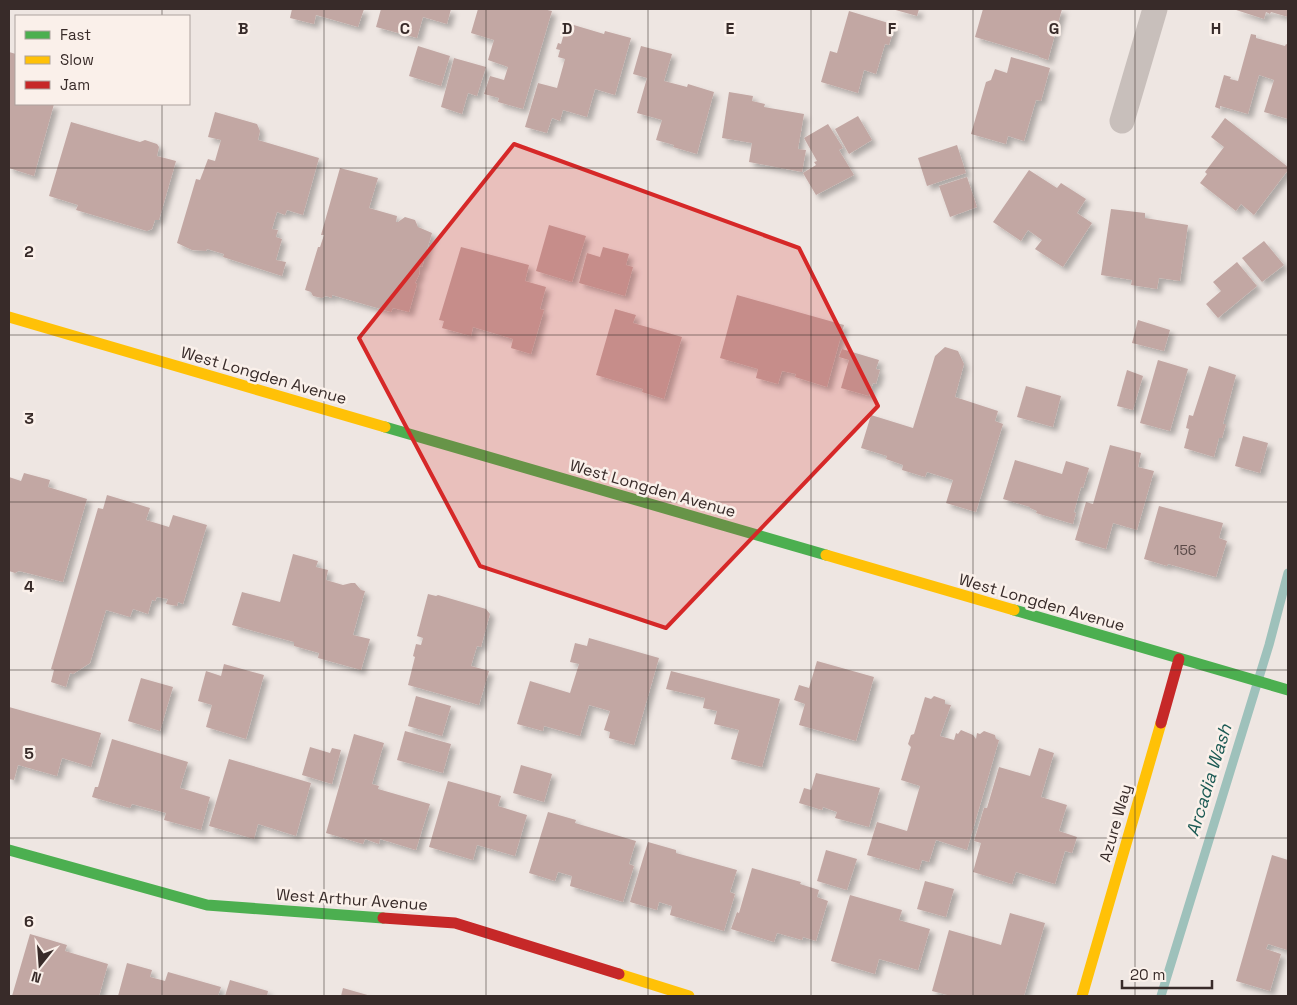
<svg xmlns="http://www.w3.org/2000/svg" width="1297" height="1005" viewBox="0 0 1297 1005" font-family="'Space Grotesk',sans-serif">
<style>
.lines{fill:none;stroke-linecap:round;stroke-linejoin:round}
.stream{stroke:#9ec1bb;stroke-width:9}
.building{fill:#c2a7a3;filter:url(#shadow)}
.street{stroke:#c8bfbb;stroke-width:25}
.fast{stroke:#4caf50;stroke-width:11}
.slow{stroke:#ffc107;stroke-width:11}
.jam{stroke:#c62828;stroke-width:11}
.marked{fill:#d62828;fill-opacity:0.2;stroke:#d62828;stroke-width:4;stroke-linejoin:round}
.grid{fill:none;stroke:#382b29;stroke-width:1;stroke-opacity:0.55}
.labels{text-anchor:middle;stroke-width:5;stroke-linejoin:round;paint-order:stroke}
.number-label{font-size:14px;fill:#5a4a48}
.street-label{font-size:16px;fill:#382b29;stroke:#faf0ea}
.water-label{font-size:18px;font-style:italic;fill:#1d5b55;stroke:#faf0ea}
.grid-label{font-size:16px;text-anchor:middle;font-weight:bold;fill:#382b29;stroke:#faf0ea;stroke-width:5;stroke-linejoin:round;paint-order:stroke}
</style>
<defs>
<filter id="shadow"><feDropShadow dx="4.5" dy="4.5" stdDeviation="2.5" flood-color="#0004"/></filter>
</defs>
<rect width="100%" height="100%" fill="#eee6e2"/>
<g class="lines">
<path class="stream" d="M1161 996 1269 645 1288 573"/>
</g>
<g class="building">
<path d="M292 9H364L358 27 316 15 314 24 290 18Z"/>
<path d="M381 9H451L447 24 423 17 417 38 376 27Z"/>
<path d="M478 9H543L552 11 523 109 498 102 499 98 484 94 490 76 504 80 508 67 488 60 494 40 471 33Z"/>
<path d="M892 9H919L917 16Z"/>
<path d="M983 9H1062L1048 60 1039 57V56L975 37Z"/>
<path d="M1233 9H1288V17L1271 12 1270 14 1266 12 1264 19Z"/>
<path d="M849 11 895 25 889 45 885 44 876 74 864 70 858 93 821 82 830 51 837 53Z"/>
<path d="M567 23 604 34 605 31 631 38 615 95 595 89 587 117 563 110 560 121 552 118 547 133 525 127 538 83 557 88 565 59 558 57 560 50 556 49 558 43 561 44Z"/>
<path d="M1251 34 1256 35V38L1285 46 1286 44 1288 45V119L1264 112 1274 80 1259 75 1248 114 1220 106V109L1215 107 1224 75 1231 77 1230 79 1238 81Z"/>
<path d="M418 46 450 56 441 86 409 76Z"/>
<path d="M641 46 672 54 664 81 687 87 688 84 714 92 697 154 673 147 674 145 656 140 662 120 637 113 647 78 633 74Z"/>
<path d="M9 52 16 54V104H54L34 176 9 168Z"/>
<path d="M1011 57 1050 68 1041 101 1036 100 1024 141 1008 136 1006 144 971 134 986 82 991 80 995 69 1007 73Z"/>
<path d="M454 58 486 67 477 96 468 93 462 114 441 107Z"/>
<path d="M729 92 753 96 752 101 765 104 764 107 804 114 798 149 806 150 802 172 749 162 752 143 722 138Z"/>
<path d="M215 112 257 124 260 131 258 140 319 158 303 215 287 210 285 215 277 212 272 229 278 230 276 237 282 239 276 260 286 262 282 276 223 257 224 254 207 249 206 251 192 250 177 243 196 179 200 180 208 159 215 161 221 140 208 137Z"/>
<path d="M858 116 872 140 849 154 835 129Z"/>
<path d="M1225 118 1288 167V170L1254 215 1241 204 1236 211 1200 183 1207 174 1205 172 1224 147 1211 137Z"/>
<path d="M71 122 140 142 145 140 157 144 159 147 157 156 176 161 159 220H155L152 229 147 231 76 210 78 205 49 196Z"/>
<path d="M828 124 843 148 839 150 854 175 816 195 803 173 816 165 814 162 817 161 804 138Z"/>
<path d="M957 145 966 173 927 186 918 158Z"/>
<path d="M340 168 378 178 369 208 397 216 396 222H398L405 217 415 220 418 227 432 233 422 267 420 266 419 275 415 283 417 284 409 312 393 308 391 312 332 295V298L326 296 322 298 313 296 311 292 305 290 318 247H320L324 235H321Z"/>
<path d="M1029 170 1057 188 1061 183 1086 199 1077 213 1092 223 1063 267 1035 249 1042 240 1028 230 1021 241 993 222Z"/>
<path d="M967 177 977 207 950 217 939 186Z"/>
<path d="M1111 209 1145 213V218L1188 225 1180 281 1159 278 1157 289 1131 285 1132 280 1101 275Z"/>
<path d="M549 225 586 236 572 282 536 271Z"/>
<path d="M1264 241 1284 265 1262 282 1242 258Z"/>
<path d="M461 247 529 265 525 281 546 287 540 309 544 310 531 354 511 348 513 339 473 327 471 336 442 328 444 321 439 320Z"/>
<path d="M603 247 629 254 626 265 633 267 625 296 579 283 587 253 600 257Z"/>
<path d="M1237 262 1257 286 1218 318 1206 304 1221 291 1213 282Z"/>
<path d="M737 295 844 325 827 387 795 377 796 374 782 371 778 384 756 378 758 369 720 358Z"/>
<path d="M615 309 636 315 633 323 682 337 664 399 642 392 643 389 596 375Z"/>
<path d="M1138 320 1170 330 1164 351 1132 343Z"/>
<path d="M945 347 958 351 964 364 955 397 998 411 995 421 1003 424 976 512 946 503 953 480 927 472 925 477 902 470 903 465 886 459 887 456 861 448 871 415 913 428 935 356Z"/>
<path d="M842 349 879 360 876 369 880 370 876 384 873 383 869 396 841 388 849 360 839 357Z"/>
<path d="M1158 360 1188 369 1170 431 1140 423Z"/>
<path d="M1209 366 1236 375 1223 424H1226L1222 438H1219L1214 457 1184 448 1189 429 1186 428 1189 415 1193 416Z"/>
<path d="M1127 370 1143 376 1133 410 1117 406Z"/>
<path d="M1026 386 1061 396 1053 427 1017 417Z"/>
<path d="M1243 436 1268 443 1260 473 1235 466Z"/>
<path d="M1110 445 1141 453 1138 467 1154 471 1137 530 1113 523 1106 549 1075 540 1086 502 1093 504Z"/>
<path d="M1015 460 1062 474 1066 461 1089 468 1083 488 1081 487 1074 512 1076 513 1073 524 1036 513 1037 511 1030 508V507L1003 499Z"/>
<path d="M24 473 50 480 48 487 87 499 63 582 19 571 15 573 9 571V477L21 481Z"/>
<path d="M107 495 150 508 146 520 169 527 173 515 207 525 183 604 178 602 177 606 166 604 168 599 157 597 155 601 152 600 148 614 133 609 130 617 106 610 90 663 73 674 70 673 66 687 51 682 54 670 51 669 98 508 103 509Z"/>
<path d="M1159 506 1223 523 1219 538 1227 541 1216 577 1168 564 1167 566 1144 559Z"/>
<path d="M293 554 318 561 316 567 328 570 326 580 343 585 351 583H355L361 590 365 591 353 635 370 639 361 670 318 658 319 653 294 646V642L232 625 242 592 280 602Z"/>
<path d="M428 594 436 596 438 595 486 609 490 614 481 647 477 646 471 666 489 671 479 705 408 685 415 657 413 656 416 644 421 645 423 638 417 636Z"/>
<path d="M589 638 659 658 634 745 609 738 610 732 604 730 610 711 589 705 580 736 544 726 543 731 517 724 530 681 570 693 579 664 570 662 575 643 587 646Z"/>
<path d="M817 661 874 677 856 741 799 725 805 704 794 700 799 685 809 688Z"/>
<path d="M224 664 264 675 246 739 206 727 212 705 198 701 206 671 221 676Z"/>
<path d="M671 671 780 699 762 767 731 759 739 730 714 724 717 711 703 708 705 698 666 689Z"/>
<path d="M141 678 173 687 160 731 128 721Z"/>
<path d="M416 696 451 706 442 736 408 726Z"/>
<path d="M934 696 945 700V704L951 705 940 736 954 740 956 733 958 734 961 730 973 735 976 739 977 733 980 734 984 731 995 735 996 739 999 740 967 850 936 840 929 862 922 860 919 870 867 855 877 822 907 831 920 786 901 780 911 747 908 744 911 735 914 734 925 697 931 699Z"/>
<path d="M9 707 101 733 91 767 62 758 57 776 18 765 14 780 9 779Z"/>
<path d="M405 731 451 744 443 773 397 760Z"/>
<path d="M354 734 384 743 372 784 379 786 378 789 430 804 416 850 380 839 379 844 365 839 363 844 326 833Z"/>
<path d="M112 739 188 762 180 788 210 797 201 830 164 820 166 813 132 804 130 808 92 797 95 787H98Z"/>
<path d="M310 747 330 753 332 748 341 750 332 784 302 775Z"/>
<path d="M1039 748 1054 753 1041 797 1067 805 1059 831 1077 837 1072 853 1065 851 1055 884 1016 872 1012 884 973 872 981 843 974 841 984 808H987L999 767 1030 776Z"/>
<path d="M229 759 311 783 296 836 258 824 254 839 209 826Z"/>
<path d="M521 765 552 774 544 802 513 793Z"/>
<path d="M816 773 880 788 869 827 835 818 837 812 823 807 822 810 799 803 804 788 811 790Z"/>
<path d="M448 781 501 796 498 806 527 815 515 856 477 845 473 860 429 847Z"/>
<path d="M548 812 576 820 575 823 636 841 629 864 634 866 623 902 570 886 572 876 558 872 555 881 529 873Z"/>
<path d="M648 842 676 850V853L737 870 730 892 735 894 724 931 670 915 672 906 659 902 657 910 630 902Z"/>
<path d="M826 850 857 859 847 890 817 881Z"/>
<path d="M1272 855 1288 860V947L1287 950 1268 944 1266 949 1281 954 1270 991 1236 981Z"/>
<path d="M752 868 801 882 800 884 819 890 817 897 828 901 816 941 803 937 802 940 777 933 774 942 731 929 737 912 739 913Z"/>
<path d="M925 881 954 889 946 917 917 909Z"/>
<path d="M850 895 902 910 899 920 930 929 918 970 879 959 875 974 831 961Z"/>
<path d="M1010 913 1045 923 1024 996H977L970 995V996H951L932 991 949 930 1001 945Z"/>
<path d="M30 934 67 945 65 951 108 964 99 996H12Z"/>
<path d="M127 963 152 970 150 977 165 981 168 972 221 987 218 996H118Z"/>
<path d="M230 980 268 991 267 996H225Z"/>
<path d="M343 988 371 996H341Z"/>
</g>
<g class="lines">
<path class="street" d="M1122 121 1155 9"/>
<g class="fast">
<path d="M385 427 826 555"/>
<path d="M1014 610 1288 690"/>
<path d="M9 850 207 905 383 918"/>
</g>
<g class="slow">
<path d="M9 317 385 427"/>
<path d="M826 555 1014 610"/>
<path d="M619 974 689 996"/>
<path d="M1082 996 1161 723"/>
</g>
<g class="jam">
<path d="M1161 723 1179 659"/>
<path d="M383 918 455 923 619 974"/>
</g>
</g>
<path class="marked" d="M514 144 799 248 878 406 666 628 480 566 359 338Z"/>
<path class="grid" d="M162 9V16M324 9V996M486 9V996M648 9V996M811 9V996M973 9V996M1135 9V996M162 104V996M9 168H1288M9 335H1288M9 502H1288M9 670H1288M9 838H1288"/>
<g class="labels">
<g class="number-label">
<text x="1185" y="555">156</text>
</g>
<g class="street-label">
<text transform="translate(264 375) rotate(16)" y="6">West Longden Avenue</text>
<text transform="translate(653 488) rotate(16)" y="6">West Longden Avenue</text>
<text transform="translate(1042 602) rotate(16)" y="6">West Longden Avenue</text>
<text transform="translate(1115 823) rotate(-74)" y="6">Azure Way</text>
<text transform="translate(352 899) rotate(4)" y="6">West Arthur Avenue</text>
</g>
<g class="water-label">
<text transform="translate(1209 780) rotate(-73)" y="6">Arcadia Wash</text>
</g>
</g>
<g class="grid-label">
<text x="243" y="34">B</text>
<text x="405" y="34">C</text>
<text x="567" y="34">D</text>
<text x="730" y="34">E</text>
<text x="892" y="34">F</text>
<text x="1054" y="34">G</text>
<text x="1216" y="34">H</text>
<text x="29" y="257">2</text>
<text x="29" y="424">3</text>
<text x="29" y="592">4</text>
<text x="29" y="759">5</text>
<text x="29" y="927">6</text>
</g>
<rect width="1297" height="1005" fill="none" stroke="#382b29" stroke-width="20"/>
<rect x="15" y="15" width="175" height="90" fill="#faf0ea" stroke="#aca19d"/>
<rect x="25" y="31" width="25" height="8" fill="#4caf50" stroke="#aca19d"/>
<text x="60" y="40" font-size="15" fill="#382b29">Fast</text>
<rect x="25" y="56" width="25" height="8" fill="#ffc107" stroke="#aca19d"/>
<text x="60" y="65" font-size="15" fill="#382b29">Slow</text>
<rect x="25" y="81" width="25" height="8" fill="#c62828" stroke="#aca19d"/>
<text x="60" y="90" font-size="15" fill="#382b29">Jam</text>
<g transform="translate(40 965) rotate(197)" stroke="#faf0ea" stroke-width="4" paint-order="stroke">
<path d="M0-4L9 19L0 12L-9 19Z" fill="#382b29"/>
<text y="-8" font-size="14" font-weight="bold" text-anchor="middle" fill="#382b29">N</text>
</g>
<path d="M1122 980v8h90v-8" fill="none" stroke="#382b29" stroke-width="2.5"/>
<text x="1130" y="980" font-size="15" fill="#382b29" stroke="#faf0ea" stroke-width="4" paint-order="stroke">20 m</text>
</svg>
